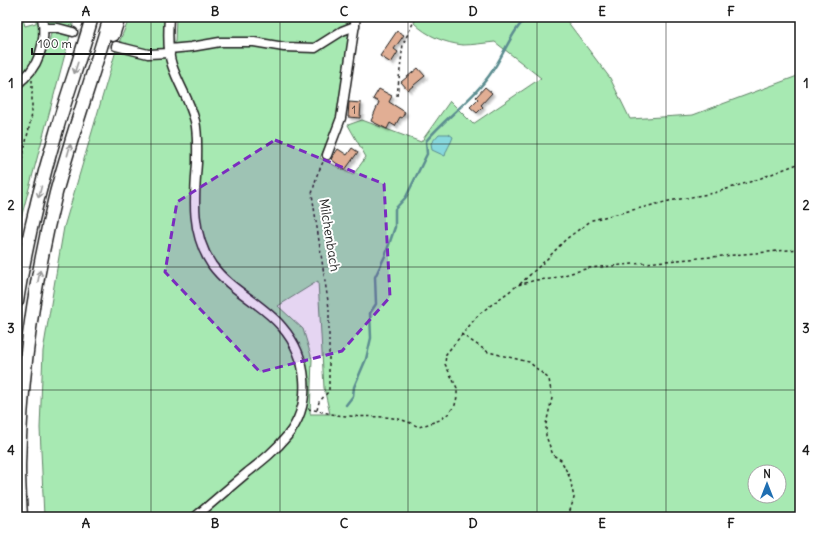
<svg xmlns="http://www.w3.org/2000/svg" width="817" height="534" viewBox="0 0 817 534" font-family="Delius,sans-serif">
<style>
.green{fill:#a7e9b2;stroke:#628267;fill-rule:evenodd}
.water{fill:#87d8dd;stroke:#5c8d90}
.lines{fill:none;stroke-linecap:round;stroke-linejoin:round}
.stream{stroke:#5c8d90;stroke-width:2.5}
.building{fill:#e1ae94;stroke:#1c1c1c;filter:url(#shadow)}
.minor-tunnel{stroke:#ddd;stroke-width:8;stroke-dasharray:8 4;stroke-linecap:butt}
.minor-casing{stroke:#1c1c1c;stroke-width:11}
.highway-casing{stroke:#1c1c1c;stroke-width:15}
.path{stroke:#1c1c1c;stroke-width:1.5;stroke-dasharray:3 3;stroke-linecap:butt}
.minor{stroke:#fff;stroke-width:8}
.highway{stroke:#fff;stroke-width:12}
.oneway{stroke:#999}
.marked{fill:#7b2cbf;fill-opacity:0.2;stroke:#7b2cbf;stroke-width:3;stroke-dasharray:8 5;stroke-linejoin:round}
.grid{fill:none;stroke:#1c1c1c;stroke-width:1;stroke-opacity:0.55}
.labels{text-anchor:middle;stroke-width:4;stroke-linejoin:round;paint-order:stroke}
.number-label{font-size:11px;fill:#4d403a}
.street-label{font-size:13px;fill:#1c1c1c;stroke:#fff}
.neatline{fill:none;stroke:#1c1c1c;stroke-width:1.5}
.grid-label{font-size:13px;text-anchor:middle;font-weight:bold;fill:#1c1c1c}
</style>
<defs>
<filter id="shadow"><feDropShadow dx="2.5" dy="2.5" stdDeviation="1" flood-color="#0004"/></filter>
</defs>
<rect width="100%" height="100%" fill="#fff"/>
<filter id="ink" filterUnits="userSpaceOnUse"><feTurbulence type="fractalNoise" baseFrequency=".025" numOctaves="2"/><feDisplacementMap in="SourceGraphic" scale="8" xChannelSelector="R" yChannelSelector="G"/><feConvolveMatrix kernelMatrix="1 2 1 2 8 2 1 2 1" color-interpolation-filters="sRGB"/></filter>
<g filter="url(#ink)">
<g class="green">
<path d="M17 17H22L25 26 36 23V17H42L39 56 17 84Z"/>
<path d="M46 17H75L17 233V88L24 86 47 50 53 25 47 23Z"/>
<path d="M130 17H169V43L175 42 176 17H355V25L315 49 343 33H349L352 39 338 118 320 158 353 175 366 157 348 125 362 120 421 142 450 101 473 124 541 78 495 42C484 43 473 45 463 45 445 43 427 36 414 23L417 17H527L529 20 538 17H564L610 78 630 119 693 115 800 75V517H44L40 428 43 351 64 227 117 47ZM318 281 324 388 330 414H310L312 359 303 329 278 306ZM755 472H779V496H755Z"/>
</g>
<path class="water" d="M439 134H449L453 137C451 144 446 149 445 156L432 150 431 143Z"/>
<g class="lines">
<path class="stream" d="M346 405 353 396 354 387 366 359 371 338 370 313 376 304 375 277 385 256 395 227V209L406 197 427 154 426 141C447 116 475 98 493 70 502 58 516 22 529 17"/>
</g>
<g class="building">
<path d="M397 31 404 35 394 49 398 52 391 63 380 56Z"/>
<path d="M418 68 425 76 408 90 401 82Z"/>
<path d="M485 87 492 93 481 105 483 107 477 113 470 107 478 99 476 97Z"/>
<path d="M379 89 392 96 389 102 405 112 402 118 400 117 395 126 390 123 387 129 371 121 379 102 373 99Z"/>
<path d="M349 102 361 103 360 118 348 117Z"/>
<path d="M352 148 358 152 345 170 331 159 338 149 347 155Z"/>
</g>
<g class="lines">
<path class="minor-tunnel" d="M73 32 116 46"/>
<g class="minor-casing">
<g id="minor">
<path d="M169 17C168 32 167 51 172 65 178 84 190 101 195 121 198 134 197 149 197 163 194 199 191 234 212 265 231 291 262 303 282 327 308 357 313 403 288 435 276 450 262 461 248 472 230 487 213 502 195 517"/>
<path d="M44 28H58L73 32"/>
<path d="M116 46 148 54 170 53"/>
<path d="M169 49 191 47 220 42H254L284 47 315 48 342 31 355 26"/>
<path d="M17 84C39 69 47 42 42 17"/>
<path d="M327 155 341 118 356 17"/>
</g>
</g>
<g class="highway-casing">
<g id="highway">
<path d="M113 35 119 17"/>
<path d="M17 301C26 245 39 190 55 136 66 96 81 57 92 17"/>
<path d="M21 517C20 500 19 483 19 466 21 374 34 282 56 193 72 134 93 76 110 17"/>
</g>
</g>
<g class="path">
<path d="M397 96 403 44 416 17"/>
<path d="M17 183 32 114V80"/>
<path d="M520 284 546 260 566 239 592 220 669 201 714 193 756 180 800 163"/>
<path d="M461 334 488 352 529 362 549 379 552 398 546 424V436L553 455 561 460 570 478 574 498 568 517"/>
<path d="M308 409C322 411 335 416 349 416 377 418 392 413 419 427L440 420 449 413 455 405 457 397V388L445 364 446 354 479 314 518 285 536 280 550 279 589 268 800 249"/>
<path d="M317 410 319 402 329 391V308L312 194 317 175 323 162"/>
</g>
<use href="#minor" class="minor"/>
<use href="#highway" class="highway"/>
</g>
<defs><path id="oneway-shaft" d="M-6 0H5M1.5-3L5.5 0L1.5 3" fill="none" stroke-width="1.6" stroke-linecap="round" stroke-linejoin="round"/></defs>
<g class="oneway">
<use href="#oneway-shaft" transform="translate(76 68) rotate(108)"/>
<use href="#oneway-shaft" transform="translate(69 150) rotate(-74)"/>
<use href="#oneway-shaft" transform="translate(40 192) rotate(104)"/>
<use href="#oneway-shaft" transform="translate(39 276) rotate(-79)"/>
</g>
</g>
<path class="marked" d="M275 140 384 184 390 297 342 351 260 372 165 272 177 202Z"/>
<path class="grid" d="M151 17V517M280 17V517M408 17V517M537 17V517M666 17V517M17 144H800M17 267H800M17 390H800"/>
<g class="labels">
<g class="number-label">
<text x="354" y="114">1</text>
</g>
<g class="street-label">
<text transform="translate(330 235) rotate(81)" y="5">Milchenbach</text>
</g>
</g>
<rect width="817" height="534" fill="none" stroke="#fff" stroke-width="44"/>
<g transform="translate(767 484)"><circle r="19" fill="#ffffff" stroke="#a4a4a4"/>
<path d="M0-3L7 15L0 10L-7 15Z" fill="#1f6fb2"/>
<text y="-6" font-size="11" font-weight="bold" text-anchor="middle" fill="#1c1c1c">N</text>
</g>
<path d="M32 48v6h119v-6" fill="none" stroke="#1c1c1c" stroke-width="2"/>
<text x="38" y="48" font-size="12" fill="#1c1c1c" stroke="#ffffff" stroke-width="3" paint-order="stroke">100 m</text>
<rect x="22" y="22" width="773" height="490" class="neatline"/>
<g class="grid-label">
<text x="86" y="16">A</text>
<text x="215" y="16">B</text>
<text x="344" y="16">C</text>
<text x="473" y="16">D</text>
<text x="602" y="16">E</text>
<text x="731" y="16">F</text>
<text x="11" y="88">1</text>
<text x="806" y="88">1</text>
<text x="11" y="210">2</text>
<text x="806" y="210">2</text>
<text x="11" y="333">3</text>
<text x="806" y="333">3</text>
<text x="11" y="455">4</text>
<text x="806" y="455">4</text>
<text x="86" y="528">A</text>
<text x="215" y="528">B</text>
<text x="344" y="528">C</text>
<text x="473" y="528">D</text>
<text x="602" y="528">E</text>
<text x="731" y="528">F</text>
</g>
</svg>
